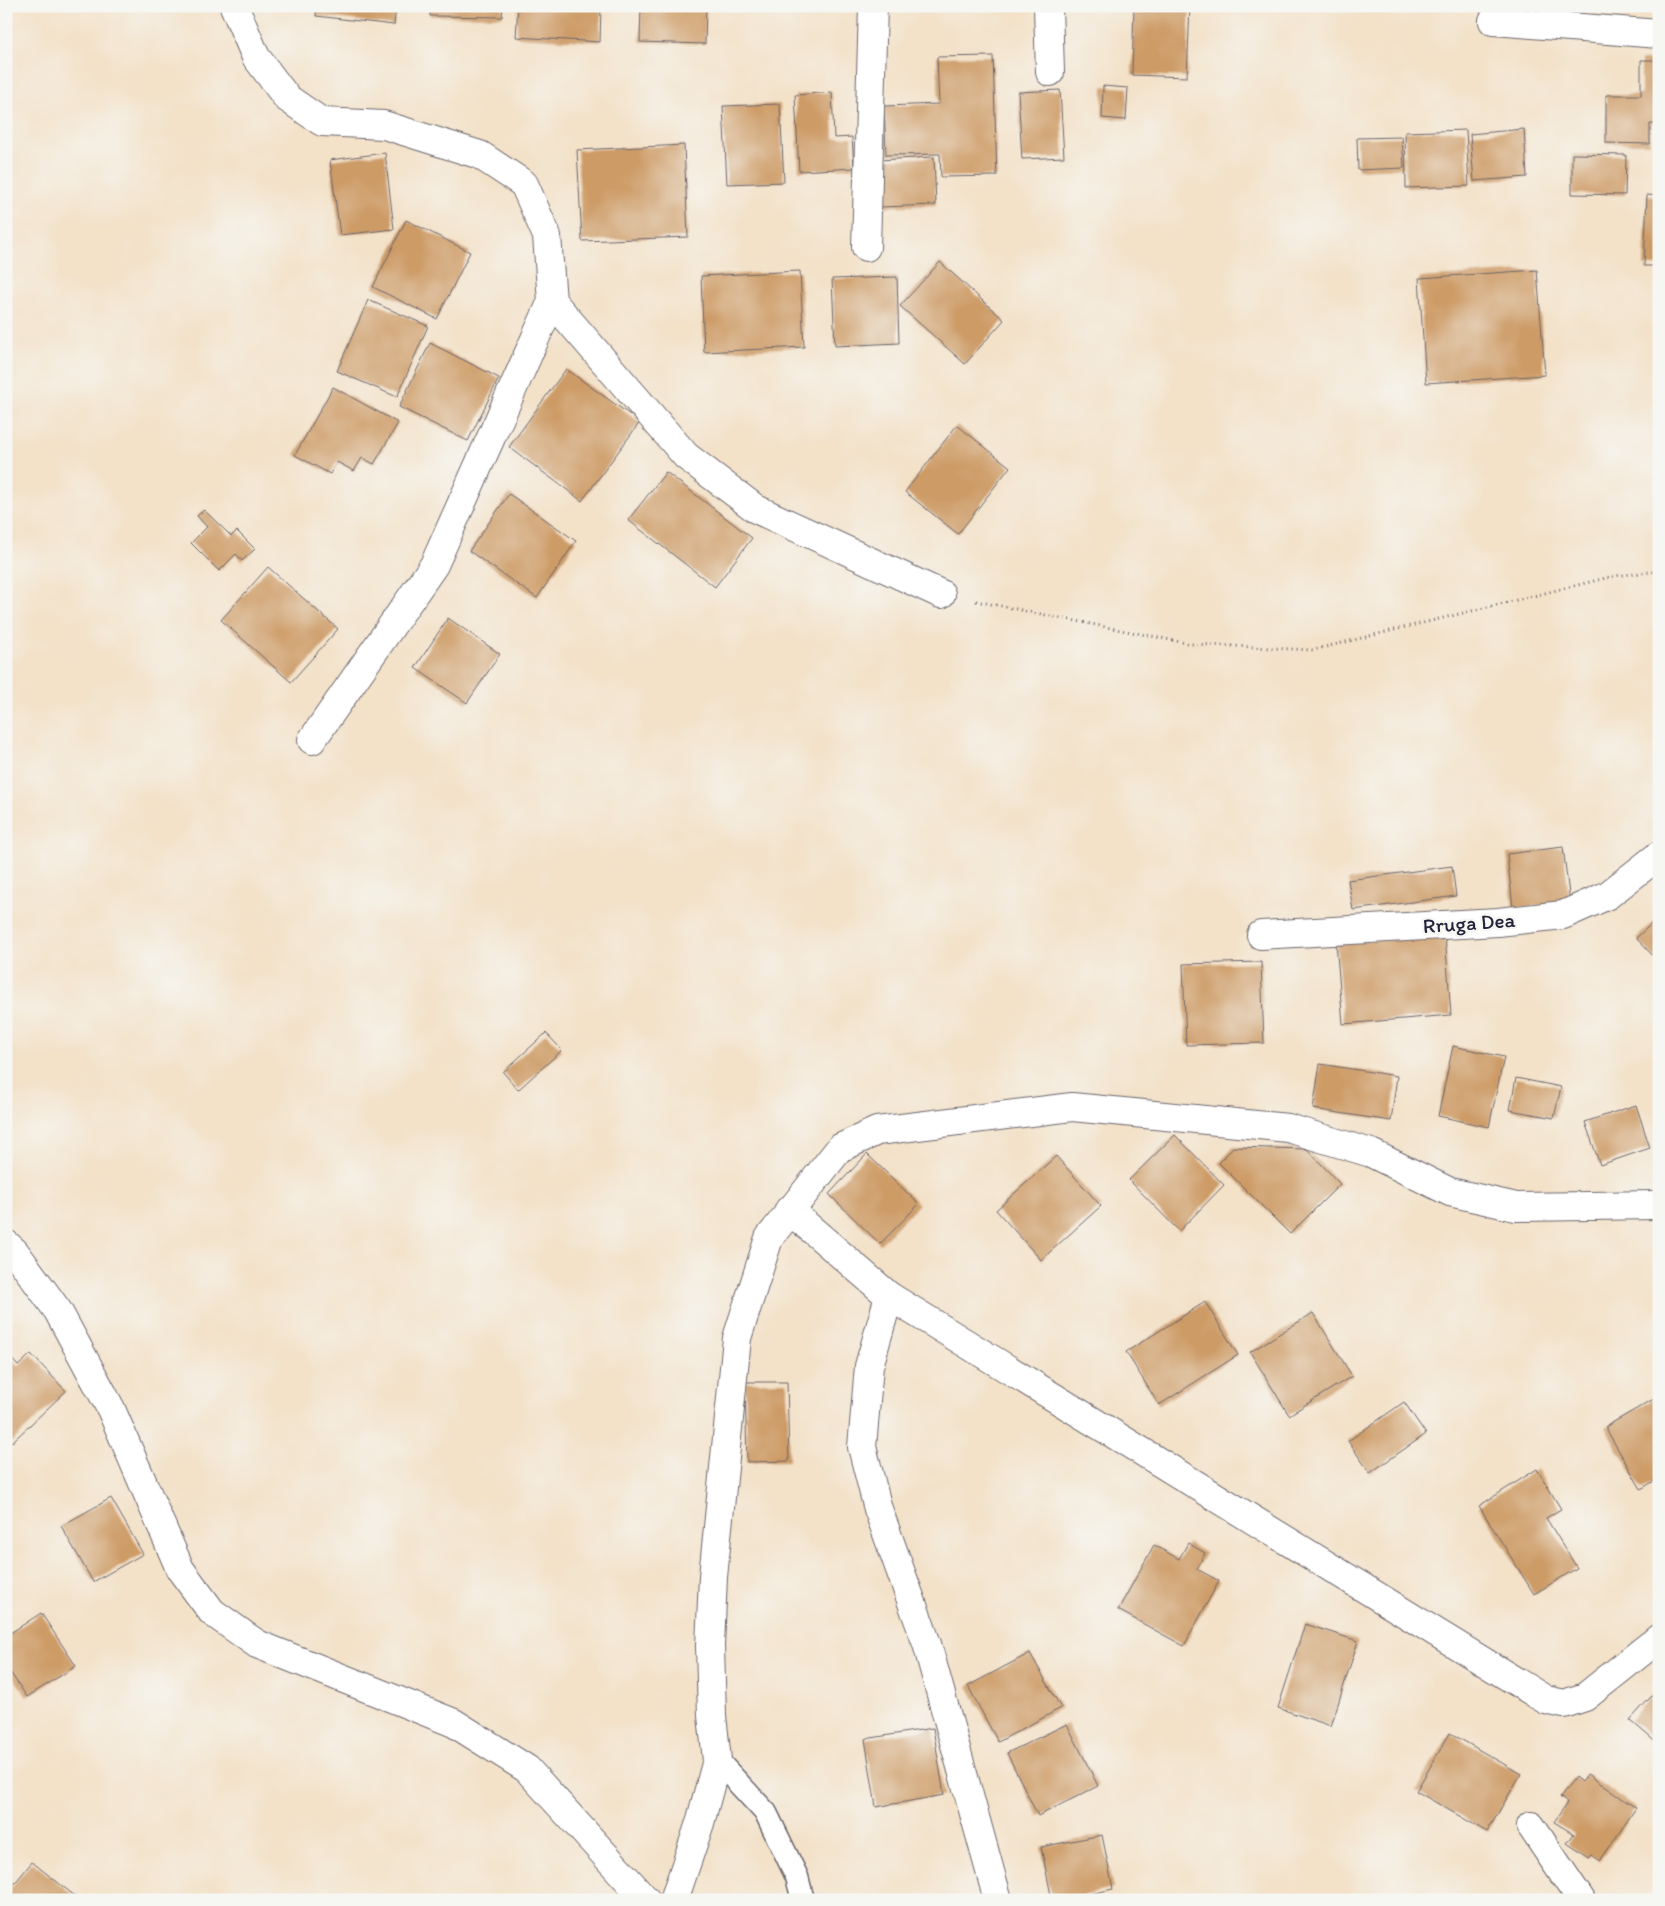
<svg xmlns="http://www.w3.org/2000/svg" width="1665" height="1906" viewBox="0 0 1665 1906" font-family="Itim,sans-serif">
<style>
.building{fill:#cd9b66}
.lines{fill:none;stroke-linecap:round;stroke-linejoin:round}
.lane-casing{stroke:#6b656c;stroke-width:25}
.street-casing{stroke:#6b656c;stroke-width:30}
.path{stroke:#6b656c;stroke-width:3;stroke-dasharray:1 4;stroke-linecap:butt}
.lane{stroke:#fff;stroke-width:22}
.street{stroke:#fff;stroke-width:28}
.labels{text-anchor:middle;stroke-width:5;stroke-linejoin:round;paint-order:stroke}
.street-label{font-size:21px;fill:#22223b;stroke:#f6f6f2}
</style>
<rect width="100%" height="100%" fill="#f6f6f2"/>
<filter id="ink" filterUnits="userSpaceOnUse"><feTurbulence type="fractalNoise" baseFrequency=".02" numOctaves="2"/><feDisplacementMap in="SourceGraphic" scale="10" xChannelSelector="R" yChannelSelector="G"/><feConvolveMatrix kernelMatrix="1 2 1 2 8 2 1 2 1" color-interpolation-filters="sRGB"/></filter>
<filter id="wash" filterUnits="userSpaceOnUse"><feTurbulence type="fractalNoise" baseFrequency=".0096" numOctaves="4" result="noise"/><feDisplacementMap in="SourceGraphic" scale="20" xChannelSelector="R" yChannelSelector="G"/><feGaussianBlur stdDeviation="1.12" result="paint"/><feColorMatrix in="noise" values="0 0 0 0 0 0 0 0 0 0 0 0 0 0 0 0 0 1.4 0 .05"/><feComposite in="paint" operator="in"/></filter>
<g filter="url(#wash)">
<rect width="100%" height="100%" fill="#f3e1c8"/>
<g id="blocks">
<g class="building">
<path d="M317 6H396L394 25 316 16Z"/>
<path d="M430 6H503L502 17 430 16Z"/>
<path d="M518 6H601L600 42 516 37Z"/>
<path d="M641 6H706L705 44 640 42Z"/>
<path d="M1134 6H1190L1187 77 1132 75Z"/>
<path d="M993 56 997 176 941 177 940 154 886 155 884 106 939 104 937 57Z"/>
<path d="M1641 60H1659V124H1650V144L1606 143V95H1641Z"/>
<path d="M1103 86 1128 88 1126 120 1102 118Z"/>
<path d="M1060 90 1064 157 1022 159 1018 92Z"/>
<path d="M832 92 834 138 852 137 854 168 799 171 795 95Z"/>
<path d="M780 104 784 182 727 184 723 106Z"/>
<path d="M1524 129 1527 177 1474 181 1470 134Z"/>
<path d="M1466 130 1469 186 1406 188 1405 132Z"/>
<path d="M1402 137 1404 168 1358 170 1357 138Z"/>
<path d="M684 145 688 237 582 241 577 150Z"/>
<path d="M385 153 394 229 340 235 330 160Z"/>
<path d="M1572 154 1626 155 1625 195 1572 194Z"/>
<path d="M934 157 936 205 880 207 878 160Z"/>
<path d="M1647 195 1659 196V266H1644Z"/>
<path d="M406 220 470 252 437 319 373 287Z"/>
<path d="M940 262 1004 320 965 364 900 306Z"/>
<path d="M1537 270 1545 375 1426 383 1419 278Z"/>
<path d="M800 271 804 347 704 352 701 276Z"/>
<path d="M897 277 899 343 835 346 832 279Z"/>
<path d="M368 300 428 326 397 397 337 371Z"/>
<path d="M430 343 499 378 468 441 399 407Z"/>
<path d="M566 369 640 422 582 501 509 447Z"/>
<path d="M333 387 398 423 374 464 362 458 354 471 337 462 330 474 295 455Z"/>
<path d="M957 425 1010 467 958 534 905 492Z"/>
<path d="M666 472 752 538 715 587 628 520Z"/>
<path d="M509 494 576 541 537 598 469 551Z"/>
<path d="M204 510 231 536 237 531 255 549 242 561 236 554 219 571 191 543 207 527 197 516Z"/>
<path d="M268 567 338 629 291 682 221 620Z"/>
<path d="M448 618 500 654 467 703 415 668Z"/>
<path d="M1563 847 1570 902 1513 908 1507 854Z"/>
<path d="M1452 866 1456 896 1353 910 1348 880Z"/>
<path d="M1659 917V962L1636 938Z"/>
<path d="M1445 935 1451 1015 1343 1024 1336 943Z"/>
<path d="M1261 962 1264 1043 1186 1045 1183 964Z"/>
<path d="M546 1033 562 1050 518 1090 503 1072Z"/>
<path d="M1453 1046 1504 1057 1489 1127 1438 1116Z"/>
<path d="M1320 1064 1397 1076 1391 1121 1313 1109Z"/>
<path d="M1516 1078 1561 1087 1554 1118 1510 1110Z"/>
<path d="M1636 1105 1650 1148 1600 1165 1585 1122Z"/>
<path d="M1175 1135 1224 1185 1179 1231 1129 1180Z"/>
<path d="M1233 1147 1307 1149 1340 1184 1290 1234 1219 1163Z"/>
<path d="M867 1154 919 1204 880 1244 829 1194Z"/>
<path d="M1056 1156 1101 1206 1041 1260 996 1210Z"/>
<path d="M1205 1302 1238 1355 1159 1405 1126 1352Z"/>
<path d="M1313 1313 1352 1376 1289 1415 1250 1352Z"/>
<path d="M6 1353 18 1366 31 1354 66 1391 12 1442 6 1436Z"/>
<path d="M745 1382H787L789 1461 747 1462Z"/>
<path d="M1659 1396V1478L1641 1489 1605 1427Z"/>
<path d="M1404 1402 1426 1434 1370 1473 1348 1441Z"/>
<path d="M1537 1469 1561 1509 1546 1518 1577 1568 1534 1594 1479 1506Z"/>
<path d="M111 1498 143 1554 93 1582 61 1526Z"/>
<path d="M1188 1543 1205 1553 1197 1569 1219 1581 1184 1646 1118 1610 1154 1545 1179 1559Z"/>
<path d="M41 1613 76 1666 27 1697 6 1666V1636Z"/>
<path d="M1305 1624 1358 1641 1331 1726 1278 1708Z"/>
<path d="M1030 1653 1061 1708 998 1742 968 1686Z"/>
<path d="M1659 1688V1745L1630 1720Z"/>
<path d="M1067 1724 1098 1786 1038 1816 1007 1753Z"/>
<path d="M933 1728 944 1795 876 1807 865 1739Z"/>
<path d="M1450 1733 1521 1774 1487 1832 1416 1791Z"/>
<path d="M1587 1774 1636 1808 1600 1861 1592 1855 1589 1858 1567 1843 1574 1834 1554 1822 1567 1803 1560 1797 1575 1777 1581 1782Z"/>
<path d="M1102 1835 1113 1889 1063 1900H1052L1041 1847Z"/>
<path d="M32 1862 80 1900H6V1894Z"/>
</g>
</g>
</g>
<g filter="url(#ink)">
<use href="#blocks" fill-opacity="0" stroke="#6b656c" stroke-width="1"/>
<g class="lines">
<g class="lane-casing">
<path id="lane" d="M717 1760 766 1813 797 1877 803 1900"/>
</g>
<g class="street-casing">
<g id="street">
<path d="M234 6 256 57 287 98 322 122 384 125 480 155 524 184 547 236 552 301 686 456 756 509 941 594"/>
<path d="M1048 6 1050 72"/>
<path d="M1493 21 1659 34"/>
<path d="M866 247 873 6"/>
<path d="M312 740 434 565 552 301"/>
<path d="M1261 935 1498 922 1563 915 1608 895 1659 855"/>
<path d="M789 1210 889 1296 1546 1700 1564 1704 1585 1697 1659 1638"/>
<path d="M6 1244 15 1252 58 1311 111 1409 180 1569 212 1612 257 1644 454 1723 527 1769 646 1900"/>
<path d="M889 1296 869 1366 862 1447 878 1509 927 1644 998 1900"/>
<path d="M1531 1826 1581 1900"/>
<path d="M674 1900 700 1823 717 1760 712 1716 710 1646 713 1577 737 1338 769 1238 840 1148 877 1131 1072 1107 1288 1128 1371 1153 1450 1192 1516 1207 1659 1205"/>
</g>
</g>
<path class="path" d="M976 601 1191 644 1313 650 1614 576 1659 571"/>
<use href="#lane" class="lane"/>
<use href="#street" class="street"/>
</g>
</g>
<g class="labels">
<g class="street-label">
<text transform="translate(1469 923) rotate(-4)" y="7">Rruga Dea</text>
</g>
</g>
<rect width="1665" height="1906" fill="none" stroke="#f6f6f2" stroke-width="25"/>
</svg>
